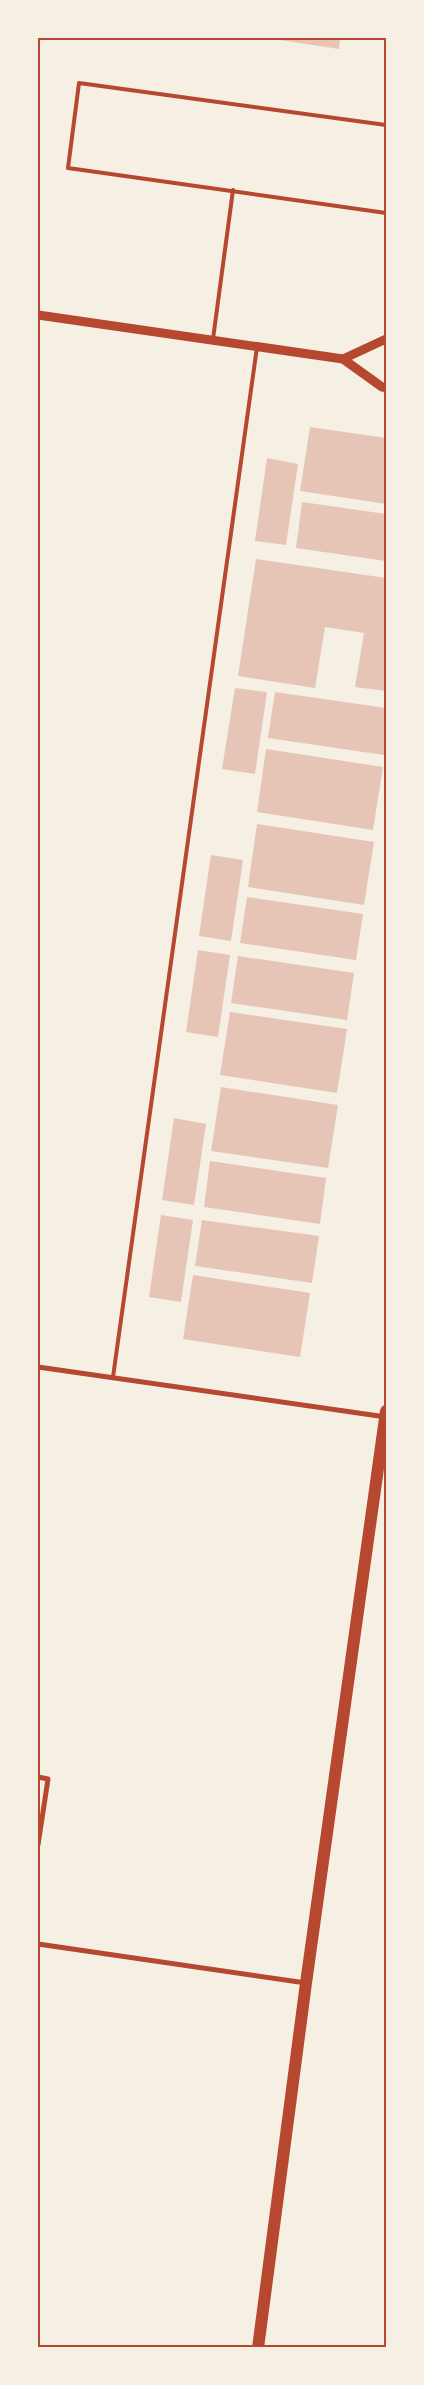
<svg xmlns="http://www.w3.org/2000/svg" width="424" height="2385" viewBox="0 0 424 2385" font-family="Lato,sans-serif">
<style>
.building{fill:#e6c5b7}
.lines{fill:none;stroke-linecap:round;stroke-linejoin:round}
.service{stroke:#b5482f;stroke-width:4}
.minor{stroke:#b5482f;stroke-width:5}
.tertiary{stroke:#b5482f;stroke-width:9}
.primary{stroke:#b5482f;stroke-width:12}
.neatline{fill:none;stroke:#b5482f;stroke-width:2}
</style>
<rect width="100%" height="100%" fill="#f6efe4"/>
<g class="building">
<path d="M267 38H340L339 49Z"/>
<path d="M310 427 386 438V504L300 491Z"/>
<path d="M267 458 298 464 286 545 255 541Z"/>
<path d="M302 502 386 514V561L296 548Z"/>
<path d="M256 559 386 578V691L355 687 364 633 325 627 315 688 238 676Z"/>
<path d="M235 688 267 692 255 774 222 769Z"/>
<path d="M275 692 386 708 384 755 268 738Z"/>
<path d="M266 749 383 767 373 830 257 812Z"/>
<path d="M257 824 374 842 364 905 248 887Z"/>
<path d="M211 855 243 860 231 941 199 936Z"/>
<path d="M247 897 363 914 356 960 240 943Z"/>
<path d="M198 950 230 955 218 1037 186 1032Z"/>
<path d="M238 956 354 973 347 1020 231 1003Z"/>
<path d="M230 1012 347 1029 337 1093 220 1075Z"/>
<path d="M221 1087 338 1105 328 1168 211 1151Z"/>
<path d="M174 1118 206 1124 194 1205 162 1200Z"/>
<path d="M210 1161 326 1178 320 1224 204 1207Z"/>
<path d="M161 1215 193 1220 181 1302 149 1297Z"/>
<path d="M202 1220 319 1236 312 1283 195 1266Z"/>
<path d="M193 1275 310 1293 300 1357 183 1339Z"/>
</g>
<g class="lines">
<g class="service">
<path d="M386 125 79 83 68 168 386 213"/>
<path d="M213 339 233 190"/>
<path d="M113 1377 257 347"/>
</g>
<g class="minor">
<path d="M38 1367 386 1417"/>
<path d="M38 1777 48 1779 38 1845"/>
<path d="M38 1944 306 1983"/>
</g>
<g class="tertiary">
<path d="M38 315 343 359 382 387 386 388"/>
<path d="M343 359 386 339"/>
</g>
<path class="primary" d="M258 2348 306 1983 386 1411"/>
</g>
<rect width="424" height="2385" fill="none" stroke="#f6efe4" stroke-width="78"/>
<rect x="39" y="39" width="346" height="2307" class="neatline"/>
</svg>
